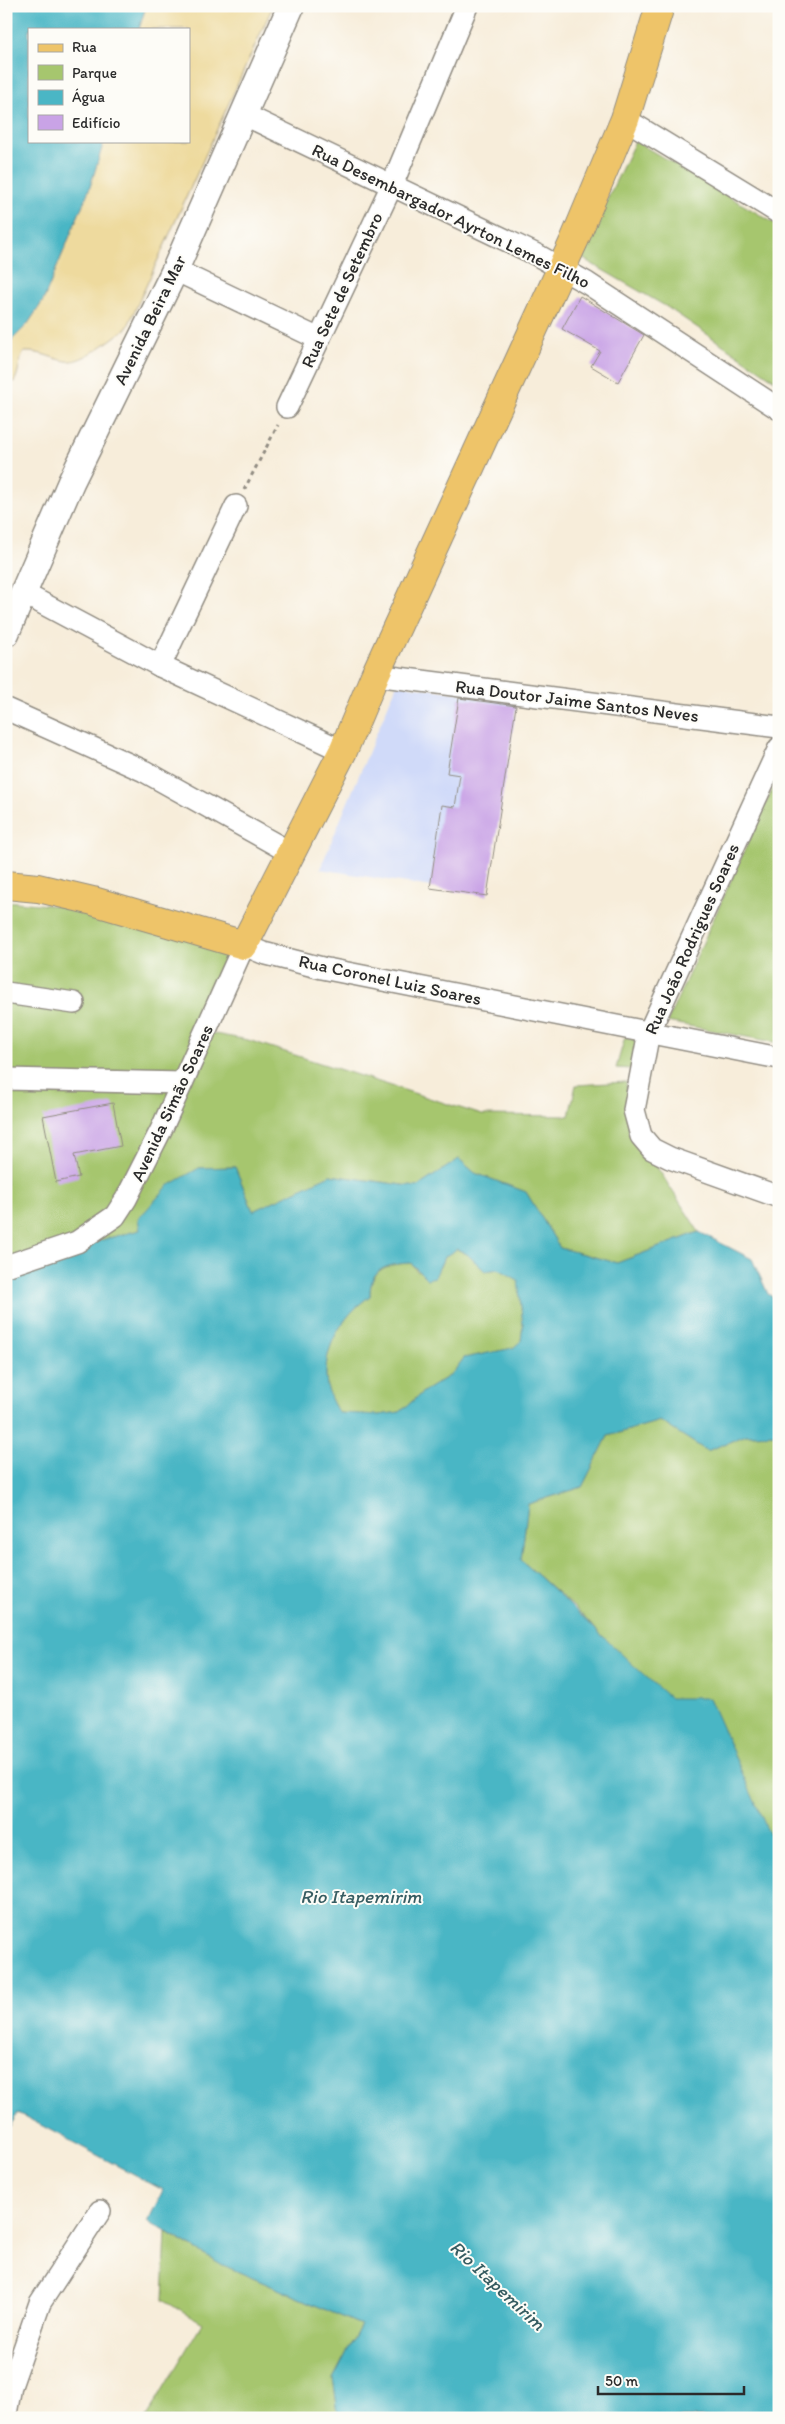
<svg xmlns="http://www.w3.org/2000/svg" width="785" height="2424" viewBox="0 0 785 2424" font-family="Itim,sans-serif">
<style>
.built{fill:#d0daf9}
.green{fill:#a6c66e;stroke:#68784c}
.sand{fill:#eeda9e;stroke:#8c8264}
.water{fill:#4ab6c5;stroke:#3a7078;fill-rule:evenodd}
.building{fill:#c9a3e6}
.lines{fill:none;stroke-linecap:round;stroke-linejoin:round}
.minor-casing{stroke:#918c82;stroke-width:24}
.tertiary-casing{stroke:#918c82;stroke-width:29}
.primary-casing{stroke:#918c82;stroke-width:30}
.path{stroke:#918c82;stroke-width:3;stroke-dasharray:4 4;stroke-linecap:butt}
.minor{stroke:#fff;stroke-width:21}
.tertiary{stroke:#fff;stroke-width:26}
.primary{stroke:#eec469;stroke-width:28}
.labels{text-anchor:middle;stroke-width:4;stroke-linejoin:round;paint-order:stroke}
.street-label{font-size:18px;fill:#2b2b2b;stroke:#fdfcf7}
.water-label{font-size:19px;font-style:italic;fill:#365c61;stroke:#fdfcf7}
</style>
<rect width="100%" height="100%" fill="#fdfcf7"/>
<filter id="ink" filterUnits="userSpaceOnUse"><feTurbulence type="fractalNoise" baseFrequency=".02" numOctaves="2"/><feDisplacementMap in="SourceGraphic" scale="10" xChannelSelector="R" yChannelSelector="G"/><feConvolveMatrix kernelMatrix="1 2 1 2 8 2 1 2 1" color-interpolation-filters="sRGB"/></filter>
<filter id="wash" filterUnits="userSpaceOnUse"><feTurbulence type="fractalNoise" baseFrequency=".0096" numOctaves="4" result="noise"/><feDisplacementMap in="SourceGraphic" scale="20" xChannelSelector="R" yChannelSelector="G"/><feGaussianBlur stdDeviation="1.12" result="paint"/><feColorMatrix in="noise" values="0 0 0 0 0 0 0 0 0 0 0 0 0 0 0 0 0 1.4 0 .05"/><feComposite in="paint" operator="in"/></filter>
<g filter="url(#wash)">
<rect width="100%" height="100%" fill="#f7edda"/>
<path class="built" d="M397 684 517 702 487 896 320 869Z"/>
<g class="green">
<path d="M635 141 779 226V383L667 307 580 257Z"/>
<path d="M779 774V1043L667 1022Z"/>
<path d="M6 901 59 906 237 945 198 1031 248 1040 482 1115 569 1116 576 1085 626 1082 629 1134 655 1164 699 1232 617 1263 560 1248 526 1192 475 1173 459 1159 417 1187 330 1175 253 1211 235 1167 199 1168 140 1230 105 1239 6 1273Z"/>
<path d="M625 1037 641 1041 632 1069 616 1068Z"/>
<path d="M456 1249 467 1254 485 1271 499 1269 519 1280 523 1325 521 1341 514 1348 464 1358 451 1375 423 1392 400 1412 379 1415 339 1413C310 1372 333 1322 370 1296 370 1268 387 1264 411 1263L417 1271 440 1267 444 1257Z"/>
<path d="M660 1421 707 1451 746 1435 779 1434V1843L771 1838 670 1699 625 1659 573 1606 521 1560 528 1504 582 1487 608 1436Z"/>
<path d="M166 2232 223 2265 361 2325 333 2379 339 2418H146L202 2323 163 2300Z"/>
</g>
<path class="sand" d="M146 6H273L127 328C113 337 83 364 66 361 50 358 40 351 24 352 18 362 20 371 14 382H6V346L27 325 43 301 90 187 104 141H189V29H139Z"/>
<g class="water">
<path d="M6 6H146L139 29H29V141H104L90 187 43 301 27 325 6 346Z"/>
<path d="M459 1159 475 1173 526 1192 560 1248 617 1263 699 1232 752 1259 768 1294 779 1301V1434L746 1435 707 1451 660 1421 608 1436 582 1487 528 1504 521 1560C572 1605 619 1654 670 1698H709L771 1838 779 1843V2418H339L333 2379 361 2325 223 2265 148 2221 163 2190 18 2113 6 2132V1273L105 1239 140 1230 138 1219 168 1186 199 1168 235 1167 253 1211 330 1175 417 1187ZM457 1249 467 1254 485 1271 499 1269 518 1280 523 1325 521 1341 513 1348 464 1358 451 1375 423 1392 400 1412 379 1415 339 1413C310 1372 333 1322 370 1296 369 1268 387 1264 411 1263L427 1279 435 1277 444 1257Z"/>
</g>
<g id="blocks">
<g class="building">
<path d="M580 296 644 335 618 382 591 366 600 351 562 329Z"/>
<path d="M459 698 516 706 487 896 430 888 442 805 455 807 460 775 447 773Z"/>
<path d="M113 1103 121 1146 74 1155 79 1177 56 1182 43 1116Z"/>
</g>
</g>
</g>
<g filter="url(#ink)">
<use href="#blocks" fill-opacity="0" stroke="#918c82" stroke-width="1"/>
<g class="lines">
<g class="minor-casing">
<g id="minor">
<path d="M245 115 537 255 587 283 779 409"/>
<path d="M625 119 779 213"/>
<path d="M175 270 319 339"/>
<path d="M287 407 392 185 467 6"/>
<path d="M23 593 160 666 343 751"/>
<path d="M160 666 236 506"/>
<path d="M375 675 779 727"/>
<path d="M6 709 144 771 291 853"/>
<path d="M779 748 649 1032 634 1110 641 1136 652 1149 670 1158 779 1197"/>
<path d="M6 993 74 1003"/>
<path d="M6 1079 182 1083"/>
<path d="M6 1266 77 1242 115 1216 126 1199 161 1130 244 945 263 953 322 968 779 1058"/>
<path d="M6 2414 11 2386 40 2303 100 2211"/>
</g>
</g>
<g class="tertiary-casing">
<path id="tertiary" d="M6 633 71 482 175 270 291 6"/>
</g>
<g class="primary-casing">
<path id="primary" d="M6 885 38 888 93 901 244 945 343 751 375 675 574 241 625 119 660 6"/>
</g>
<path class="path" d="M244 490 278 425"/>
<use href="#minor" class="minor"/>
<use href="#tertiary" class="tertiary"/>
<use href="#primary" class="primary"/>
</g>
</g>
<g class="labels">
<g class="street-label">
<text transform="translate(451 216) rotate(26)" y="6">Rua Desembargador Ayrton Lemes Filho</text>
<text transform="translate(342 290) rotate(-65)" y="6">Rua Sete de Setembro</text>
<text transform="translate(150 320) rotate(-64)" y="6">Avenida Beira Mar</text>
<text transform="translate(577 701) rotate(7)" y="6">Rua Doutor Jaime Santos Neves</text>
<text transform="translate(692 939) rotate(-66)" y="6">Rua João Rodrigues Soares</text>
<text transform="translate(390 980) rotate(12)" y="6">Rua Coronel Luiz Soares</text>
<text transform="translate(172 1103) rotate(-65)" y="6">Avenida Simão Soares</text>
</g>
<g class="water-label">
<text x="361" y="1903">Rio Itapemirim</text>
<text transform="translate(498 2285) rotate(43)" y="7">Rio Itapemirim</text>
</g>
</g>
<rect width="785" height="2424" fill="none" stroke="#fdfcf7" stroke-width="25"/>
<rect x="28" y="28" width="162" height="115" fill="#fdfcf7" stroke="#a9a8a5"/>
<rect x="38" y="44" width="25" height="8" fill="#eec469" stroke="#a9a8a5"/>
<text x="72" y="52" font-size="15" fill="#2b2b2b">Rua</text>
<rect x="38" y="65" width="25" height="15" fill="#a6c66e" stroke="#a9a8a5"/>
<text x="72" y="78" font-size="15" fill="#2b2b2b">Parque</text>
<rect x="38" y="90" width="25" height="15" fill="#4ab6c5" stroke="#a9a8a5"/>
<text x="72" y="102" font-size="15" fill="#2b2b2b">Água</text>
<rect x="38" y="115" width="25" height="15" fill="#c9a3e6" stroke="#a9a8a5"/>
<text x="72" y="128" font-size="15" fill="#2b2b2b">Edifício</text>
<path d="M598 2386v8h146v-8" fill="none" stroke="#2b2b2b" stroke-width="2.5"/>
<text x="605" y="2386" font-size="15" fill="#2b2b2b" stroke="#fdfcf7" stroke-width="4" paint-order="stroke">50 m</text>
</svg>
